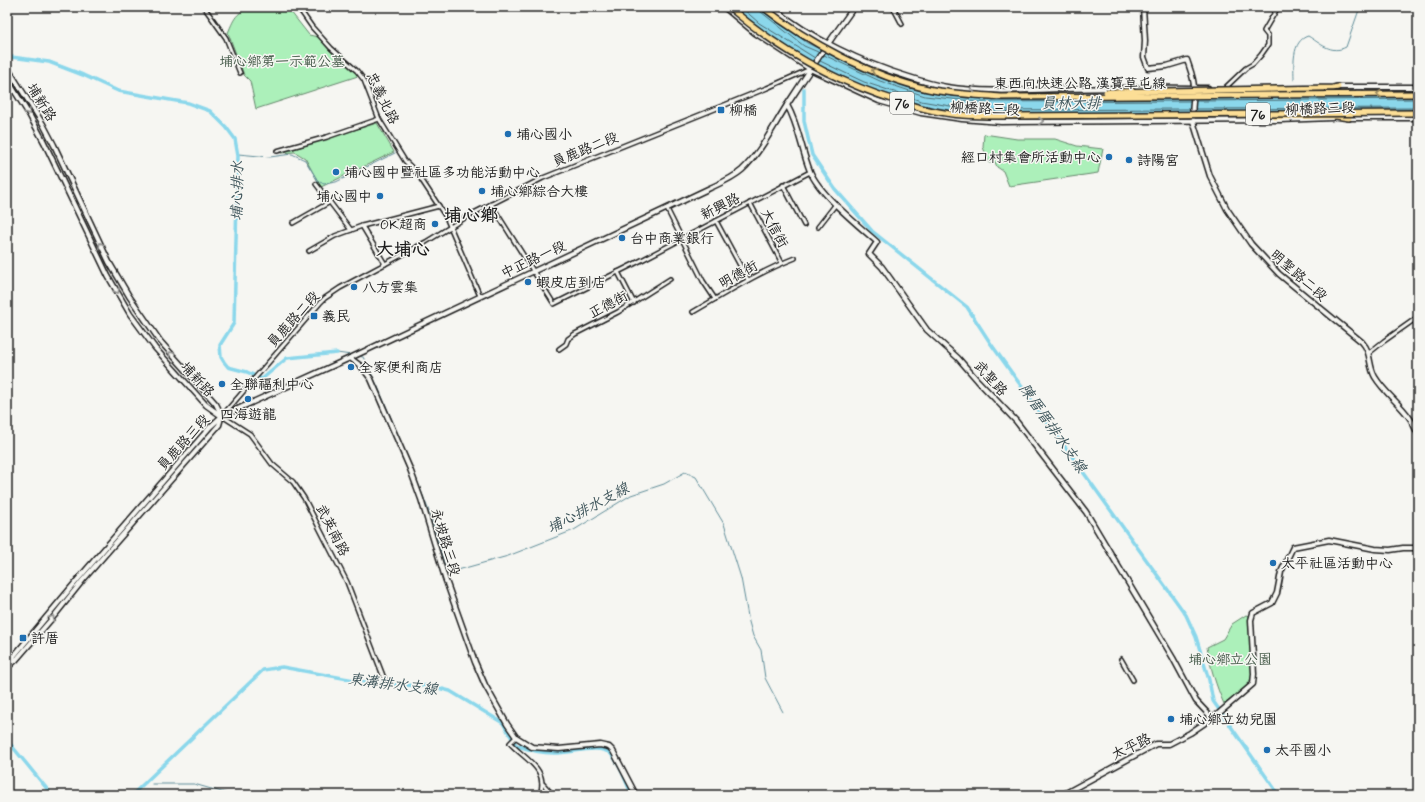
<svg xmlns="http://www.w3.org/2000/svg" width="1425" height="802" viewBox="0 0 1425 802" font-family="Mynerve,'LXGW WenKai TC',sans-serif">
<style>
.green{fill:#acf0ba;stroke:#64866b}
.water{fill:#8bd7eb;stroke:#5f8c98}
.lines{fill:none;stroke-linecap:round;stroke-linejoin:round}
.shore{stroke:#48676f;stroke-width:1}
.stream{stroke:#5f8c98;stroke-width:1}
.canal{stroke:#8bd7eb;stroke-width:3.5}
.street-casing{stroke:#1c1c1c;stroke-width:6}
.secondary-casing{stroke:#1c1c1c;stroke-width:7}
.highway-casing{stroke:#1c1c1c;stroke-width:8}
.street{stroke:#f6f6f2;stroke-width:3}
.secondary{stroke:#f6f6f2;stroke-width:4}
.highway{stroke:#fcde96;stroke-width:5}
.highway-bridge-casing{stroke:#1c1c1c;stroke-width:8;stroke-linecap:butt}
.highway-bridge{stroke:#fcde96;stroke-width:5}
.oneway{stroke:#97875f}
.oneway2{stroke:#949492}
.poi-dot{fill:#1f6fb2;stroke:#f6f6f2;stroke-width:1.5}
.labels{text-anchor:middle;stroke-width:3;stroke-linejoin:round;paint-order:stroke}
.shield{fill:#f6f6f2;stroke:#5d5d5c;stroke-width:1}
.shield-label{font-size:13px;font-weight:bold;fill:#1c1c1c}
.park-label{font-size:14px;fill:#475c4b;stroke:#f6f6f2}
.street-label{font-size:14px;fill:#1c1c1c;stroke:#f6f6f2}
.poi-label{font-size:14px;fill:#1c1c1c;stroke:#f6f6f2;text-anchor:start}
.water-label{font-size:15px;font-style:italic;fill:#3d545a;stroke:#f6f6f2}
.district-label{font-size:18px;font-weight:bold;fill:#1c1c1c;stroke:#f6f6f2}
</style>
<rect width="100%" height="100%" fill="#f6f6f2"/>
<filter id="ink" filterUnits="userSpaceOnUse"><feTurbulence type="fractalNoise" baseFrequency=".025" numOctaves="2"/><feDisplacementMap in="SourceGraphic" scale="8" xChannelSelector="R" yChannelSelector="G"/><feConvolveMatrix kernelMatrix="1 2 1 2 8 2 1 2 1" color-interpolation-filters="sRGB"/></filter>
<g filter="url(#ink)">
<g class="green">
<path d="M256 7H287L309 35 318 37 331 52 354 70 358 76 256 109 250 81 244 75 228 33C235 16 237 11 256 7Z"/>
<path d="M377 123 394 152 321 187 305 158 295 152 281 153Z"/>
<path d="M984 134 1017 139H1055L1077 146 1103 149 1098 173 1009 186 1003 171 997 167 995 162 989 163 983 147Z"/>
<path d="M1246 615 1250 616 1249 622 1252 674C1250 687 1235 697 1224 704 1216 686 1210 666 1207 647L1223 639 1232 624Z"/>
</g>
<path class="water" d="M735 7H761L807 43 881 78 925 92 980 98 1418 95V112L992 114 950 110 921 105 863 86 813 62 756 27Z"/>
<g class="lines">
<g class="shore">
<path d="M741 7 759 23 815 58"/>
<path d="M759 7 761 12 804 46 818 52"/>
<path d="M824 55 880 81 925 96 980 102 1190 101"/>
<path d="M820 61 864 82 921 101 950 106 992 110 1189 109"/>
<path d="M1196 101 1418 99"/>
<path d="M1195 109 1418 108"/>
</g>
<g class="stream">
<path d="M1294 80C1294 66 1291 41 1308 36 1320 43 1331 55 1346 47L1360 7"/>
<path d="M238 154 270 157 292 154 305 160 318 181 324 184 336 182 395 153"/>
<path d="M1418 169 1416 173 1418 177"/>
<path d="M337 353 351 355"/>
<path d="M358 356 363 357 378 387 413 470 430 514 447 573 508 556 574 530 631 495 664 484 685 472 696 477 724 524 741 578 749 622 753 636 761 650 765 678 783 712"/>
<path d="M144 783H146"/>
<path d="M152 784H194L232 795"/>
</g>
<g class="canal">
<path d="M7 54 11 57 49 62 83 75 118 91 188 103 210 111 226 127 235 139 238 156 234 323 220 345 221 357 224 362 228 367 247 372 262 379 287 358 337 353"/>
<path d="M804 89V121L812 155 835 189 872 231 967 307 991 344 1186 615 1196 637 1209 680 1213 701 1279 795"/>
<path d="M7 740 52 795"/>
<path d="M132 795 263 670 282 667 376 684 430 686 450 691 503 723 516 745C529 750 540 753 554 753 569 754 600 743 611 754 620 763 626 783 632 795"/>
</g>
<g class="street-casing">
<g id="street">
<path d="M204 7 226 38 240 73"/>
<path d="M298 7 312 27 331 48 357 71 364 80 379 119 405 161 417 173 446 217 480 296"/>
<path d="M893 7 902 24"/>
<path d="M1225 88 1246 68 1253 64 1261 55 1268 45V36L1264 31 1278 7"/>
<path d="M277 151 327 137 379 119"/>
<path d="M316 184 351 230"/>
<path d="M783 185 804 225"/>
<path d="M750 203 782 263"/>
<path d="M491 204 554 304 634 264 810 172"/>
<path d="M667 209 703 281 715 299"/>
<path d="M716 221 748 280"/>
<path d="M293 223 330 202"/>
<path d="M362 226 385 264"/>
<path d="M818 227 836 204"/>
<path d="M309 251 335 236 362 226 439 206"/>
<path d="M618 272 634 303"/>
<path d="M693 312C726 293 759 272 795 258"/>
<path d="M559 349 566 344 568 339 575 334 618 312 670 279"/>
<path d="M1369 353 1384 341 1418 317"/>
<path d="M7 650 16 660"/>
<path d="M1121 659 1133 680"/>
<path d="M385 681 347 582 304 498 293 482 272 464 250 434 222 416 320 303 325 298 340 288 426 242 468 216 543 178 767 88 810 69"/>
<path d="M516 737 510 743C525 760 549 768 540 795"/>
<path d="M543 784 553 795"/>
</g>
</g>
<g class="secondary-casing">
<g id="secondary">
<path d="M724 7 755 33 810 69 879 101 921 113 962 119 1001 122 1280 120 1332 118"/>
<path d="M772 7C810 38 862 63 909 77 921 81 934 85 947 87 985 93 1024 90 1062 89 1110 88 1159 87 1208 88"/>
<path d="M1143 7 1145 41 1144 57 1148 68 1167 66 1187 60C1190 69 1194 78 1194 88 1194 99 1191 110 1193 121L1210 176 1227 209 1251 244 1279 274 1362 342C1372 353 1368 365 1375 377 1384 392 1399 403 1409 417 1413 422 1415 429 1418 434"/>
<path d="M7 67 43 124 54 145 109 262 129 296 160 341 216 404 222 416"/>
<path d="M7 79 30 116 44 142 108 276 130 314 155 348 206 405 220 415"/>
<path d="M1336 87H1418"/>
<path d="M787 105C799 126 801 149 810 171 819 194 858 225 877 242L869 254 882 267 927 330 958 358 978 381 1016 421 1086 512 1173 658 1196 701 1212 718"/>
<path d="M1347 118H1418"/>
<path d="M350 358 361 366 371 379 410 469 421 499 445 578 475 662 485 685 507 724 516 737 532 747 559 749 600 745 609 747 613 751 636 795"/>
<path d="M7 661 13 657 79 578 210 427 222 416 350 358 710 188C721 183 733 178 742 170 761 152 773 127 787 105 809 71 831 39 854 7"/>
<path d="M7 668 16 660 55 615 83 580 219 425 221 418"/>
<path d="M1062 795 1156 744H1169L1190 733 1218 714 1253 684 1254 674 1251 620 1253 613 1272 603 1277 593 1281 572 1293 547 1329 540 1375 549 1390 550 1403 548H1418"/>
</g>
</g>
<g class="highway-casing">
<g id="highway">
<path d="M1277 89 1333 88 1338 87"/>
<path d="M1274 117 1335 116 1349 118"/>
</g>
</g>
<use href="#street" class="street"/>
<use href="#secondary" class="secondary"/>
<use href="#highway" class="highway"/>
<g class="highway-bridge-casing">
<g id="highway-bridge">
<path d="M729 7C779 50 836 82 898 101 919 108 941 114 963 115 976 116 988 116 1000 116L1418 113"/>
<path d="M763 7C807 42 873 77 928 89 952 94 977 95 1001 97L1418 94"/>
<path d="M1106 92 1277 89"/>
</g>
</g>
<use href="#highway-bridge" class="highway-bridge"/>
</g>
<defs><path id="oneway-chevron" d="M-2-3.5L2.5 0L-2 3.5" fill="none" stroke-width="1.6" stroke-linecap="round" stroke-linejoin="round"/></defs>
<g class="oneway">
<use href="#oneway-chevron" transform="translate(874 71) rotate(-158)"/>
<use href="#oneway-chevron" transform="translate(1379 94) rotate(180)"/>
</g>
<g class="oneway2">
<use href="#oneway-chevron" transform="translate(973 89) rotate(-175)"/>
<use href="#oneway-chevron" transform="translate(28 112) rotate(58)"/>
<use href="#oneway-chevron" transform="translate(1041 121)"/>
<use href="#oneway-chevron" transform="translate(101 245) rotate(-116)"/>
<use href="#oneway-chevron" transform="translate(117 291) rotate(60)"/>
<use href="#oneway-chevron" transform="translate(171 354) rotate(-130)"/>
<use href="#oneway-chevron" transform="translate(52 618) rotate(-49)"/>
</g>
</g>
<g class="poi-dot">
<rect x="717" y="106" width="8" height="8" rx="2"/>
<circle cx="508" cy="134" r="4"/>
<circle cx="1109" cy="157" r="4"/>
<circle cx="1129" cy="160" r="4"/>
<circle cx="336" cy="172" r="4"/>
<circle cx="482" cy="191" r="4"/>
<circle cx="380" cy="196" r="4"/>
<circle cx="435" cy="224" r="4"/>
<circle cx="622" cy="238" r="4"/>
<circle cx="528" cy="282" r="4"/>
<circle cx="354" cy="287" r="4"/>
<rect x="310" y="312" width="8" height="8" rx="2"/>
<circle cx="351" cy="367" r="4"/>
<circle cx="222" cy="384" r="4"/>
<circle cx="248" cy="399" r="4"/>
<circle cx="1273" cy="563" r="4"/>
<rect x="19" y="634" width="8" height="8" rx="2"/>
<circle cx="1171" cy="719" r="4"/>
<circle cx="1267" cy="750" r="4"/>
</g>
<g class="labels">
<g class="shield">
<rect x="890" y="92" width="24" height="22" rx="3"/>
<rect x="1246" y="103" width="24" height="22" rx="3"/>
</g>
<g class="shield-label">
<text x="902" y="108">76</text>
<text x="1258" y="119">76</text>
</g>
<g class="park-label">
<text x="282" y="66">埔心鄉第一示範公墓</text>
<text x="1230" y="664">埔心鄉立公園</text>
</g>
<g class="street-label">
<text x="1080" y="88">東西向快速公路 漢寶草屯線</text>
<text transform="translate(383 98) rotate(64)" y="5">忠義北路</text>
<text transform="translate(42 102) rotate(58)" y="5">埔新路</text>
<text transform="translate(985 108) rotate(3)" y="5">柳橋路三段</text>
<text transform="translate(1320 108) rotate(-2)" y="5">柳橋路三段</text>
<text transform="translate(585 149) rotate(-22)" y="5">員鹿路二段</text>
<text transform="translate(720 206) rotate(-27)" y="5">新興路</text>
<text transform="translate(775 228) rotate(62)" y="5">大信街</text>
<text transform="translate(533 259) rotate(-25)" y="5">中正路一段</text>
<text transform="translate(738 274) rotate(-29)" y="5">明德街</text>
<text transform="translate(1299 275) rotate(41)" y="5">明聖路二段</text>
<text transform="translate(608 304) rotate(-28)" y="5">正德街</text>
<text transform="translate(293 319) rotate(-48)" y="5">員鹿路二段</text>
<text transform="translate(991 378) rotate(48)" y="5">武聖路</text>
<text transform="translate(198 379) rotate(47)" y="5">埔新路</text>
<text transform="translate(183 442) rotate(-48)" y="5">員鹿路三段</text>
<text transform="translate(333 530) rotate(63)" y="5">武英南路</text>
<text transform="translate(446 542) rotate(73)" y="5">永坡路三段</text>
<text transform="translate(1131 746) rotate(-26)" y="5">太平路</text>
</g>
<g class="poi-label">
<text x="729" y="115">柳橋</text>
<text x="516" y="139">埔心國小</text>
<text x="1101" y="162" text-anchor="end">經口村集會所活動中心</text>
<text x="1137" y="165">詩陽宮</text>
<text x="344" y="177">埔心國中暨社區多功能活動中心</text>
<text x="490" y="196">埔心鄉綜合大樓</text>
<text x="372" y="201" text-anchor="end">埔心國中</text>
<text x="427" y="229" text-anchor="end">OK超商</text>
<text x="630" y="243">台中商業銀行</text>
<text x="536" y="287">蝦皮店到店</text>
<text x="362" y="292">八方雲集</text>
<text x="322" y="321">義民</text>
<text x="359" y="372">全家便利商店</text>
<text x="230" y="389">全聯福利中心</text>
<text x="248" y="419" text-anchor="middle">四海遊龍</text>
<text x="1281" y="568">太平社區活動中心</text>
<text x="31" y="643">許厝</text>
<text x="1179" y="724">埔心鄉立幼兒園</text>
<text x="1275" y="755">太平國小</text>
</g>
<g class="water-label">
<text x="1071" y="108">員林大排</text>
<text transform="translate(237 191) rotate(-89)" y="5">埔心排水</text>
<text transform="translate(1053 428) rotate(55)" y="5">陳厝厝排水支線</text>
<text transform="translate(588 508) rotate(-28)" y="5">埔心排水支線</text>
<text transform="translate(393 684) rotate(7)" y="5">東溝排水支線</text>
</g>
<g class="district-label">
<text x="471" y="221">埔心鄉</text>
<text x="403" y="255">大埔心</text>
</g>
</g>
<rect width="1425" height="802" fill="none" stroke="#f6f6f2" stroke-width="24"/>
<rect x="12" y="12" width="1401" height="778" fill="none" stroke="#1c1c1c" stroke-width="1.5" filter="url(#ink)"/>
</svg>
